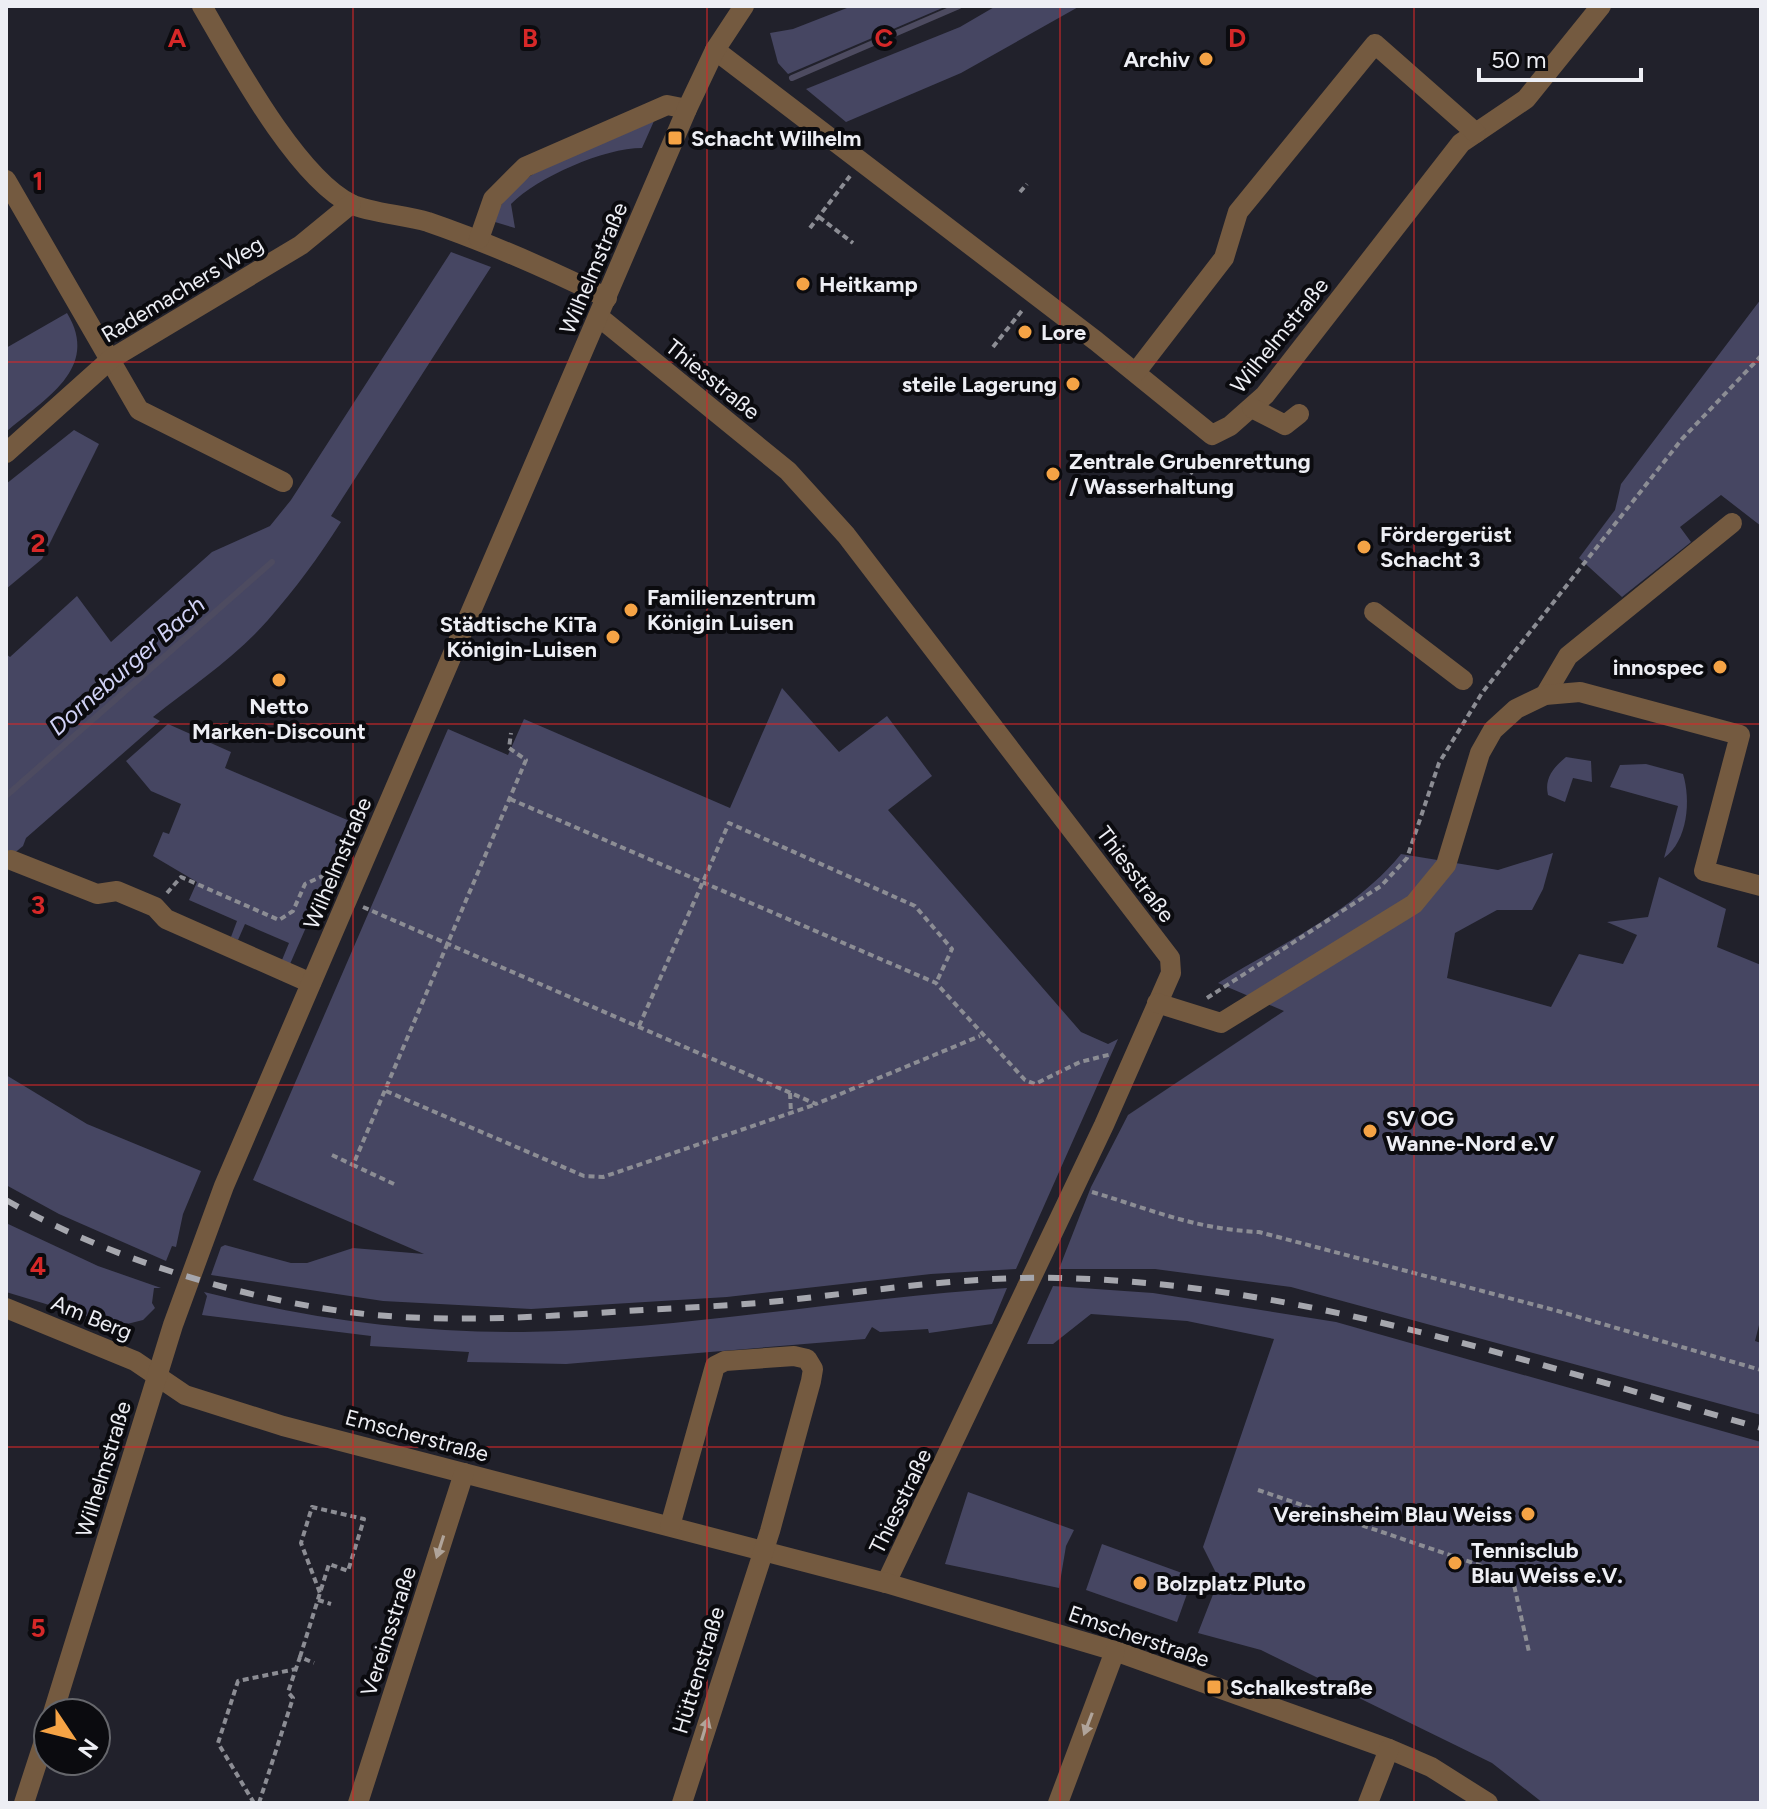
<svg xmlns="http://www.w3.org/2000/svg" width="1767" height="1809" viewBox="0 0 1767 1809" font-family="Figtree,sans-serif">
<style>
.green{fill:#464662}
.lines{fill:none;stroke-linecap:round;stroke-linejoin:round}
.stream{stroke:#4d4b60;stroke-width:6}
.path{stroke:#8c8d94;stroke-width:4;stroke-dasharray:6 4;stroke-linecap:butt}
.minor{stroke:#745a40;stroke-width:20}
.rail{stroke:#a6a7ae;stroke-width:6;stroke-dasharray:14 14;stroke-linecap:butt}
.oneway{fill:#b0a49a}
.grid{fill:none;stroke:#d62828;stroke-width:2;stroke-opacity:0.55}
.poi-dot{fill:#f5a345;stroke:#0b0b0f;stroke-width:3}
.labels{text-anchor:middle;stroke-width:8;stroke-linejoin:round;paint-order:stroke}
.poi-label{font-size:22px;font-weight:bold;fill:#edeef4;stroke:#0b0b0f;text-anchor:start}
.street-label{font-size:22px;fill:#edeef4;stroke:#0b0b0f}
.water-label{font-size:24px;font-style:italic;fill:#d1d2f6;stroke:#0b0b0f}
.grid-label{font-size:26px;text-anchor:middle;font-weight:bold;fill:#d62828;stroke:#0b0b0f;stroke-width:8;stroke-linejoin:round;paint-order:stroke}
</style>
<rect width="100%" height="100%" fill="#21212b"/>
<g class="green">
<path d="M852 6H947L788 74 778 63 770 33 793 29Z"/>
<path d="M996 6H1080L961 73 846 122 806 89 960 27Z"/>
<path d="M654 121 642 148C604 148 538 177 511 204L515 228 495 222C503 169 609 140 654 121Z"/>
<path d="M451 252 491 267 331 516 341 522C318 558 296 588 268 620 235 658 192 686 153 717L160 721 26 838 23 846 12 855 6 849V654L10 657 77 596 111 642 212 552 270 526 291 500Z"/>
<path d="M1761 299V526L1721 495 1680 527 1691 542 1622 597 1579 558 1615 510 1621 484Z"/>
<path d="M67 313C101 369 44 399 6 432V348Z"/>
<path d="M74 430 99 444 42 559 6 589V484Z"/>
<path d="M782 688 839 752 887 716 932 776 888 810 1081 1032 1108 1044 1118 1039 1016 1269 931 1274 727 1297 531 1309 383 1301 211 1275 221 1247 225 1245 291 1263H307L353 1248 424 1254 253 1180 448 729 508 755 524 719 730 808Z"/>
<path d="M168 724 231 752 225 768 352 822 290 964 282 960 289 943 245 924 238 940 231 937 237 921 189 900 197 882 153 856 163 832 169 834 181 804 151 791 126 761Z"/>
<path d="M1566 757 1591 761 1592 782 1573 778 1565 802 1548 795C1544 778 1554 767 1566 757Z"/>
<path d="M1646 764 1683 774C1691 800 1688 841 1664 858L1678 806 1610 787 1620 765Z"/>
<path d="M1553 853 1543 889 1532 910H1497L1455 933 1447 978 1551 1007 1579 954 1623 964 1637 935 1607 922 1648 917 1659 877 1726 909 1717 947 1761 965V1317L1755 1341 1761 1343V1415L1291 1287 1155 1269H1059L1091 1187 1128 1115 1284 1011 1218 983C1279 945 1355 911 1401 854L1498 870Z"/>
<path d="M6 1075 87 1124 201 1171 183 1214 176 1247 172 1246 166 1261 59 1214 6 1185Z"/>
<path d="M6 1223 98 1266 161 1288H154L152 1303 155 1308 143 1320 119 1326 6 1292Z"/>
<path d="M1053 1286 1153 1293 1336 1322 1761 1442V1803H1543L1492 1763 1261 1650 1198 1633 1219 1579 1203 1547 1274 1339 1187 1321 1091 1314 1053 1344H1027Z"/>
<path d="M1007 1288 992 1324 929 1333 928 1329 880 1332 872 1327 865 1339 566 1364 467 1362 469 1352 370 1346 371 1336 202 1315 207 1296 204 1292C310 1319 414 1333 523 1332 682 1330 847 1298 1007 1288Z"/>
<path d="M968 1492 1074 1530 1066 1546 1059 1588 945 1564Z"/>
<path d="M1102 1544 1193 1577 1177 1622 1086 1590Z"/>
</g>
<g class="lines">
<g class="stream">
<path d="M792 78 959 6"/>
<path d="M6 796 272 562"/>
</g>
<g class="path">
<path d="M1020 192 1027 184"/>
<path d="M819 217 853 243"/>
<path d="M810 228 850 176"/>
<path d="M993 347 1024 308"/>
<path d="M1176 488 1192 472"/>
<path d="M510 799 936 983 1025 1080 1035 1084 1080 1062 1112 1054"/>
<path d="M167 893 181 877 279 920 293 911 305 884 325 875 336 879"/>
<path d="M363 907 816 1104 980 1036"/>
<path d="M1207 998 1381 886 1407 858 1439 763 1482 693 1682 439 1761 356"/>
<path d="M639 1026 729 823 915 906 952 949 936 983"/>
<path d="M386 1091 584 1176 603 1177 814 1105"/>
<path d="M790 1093 791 1113"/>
<path d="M332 1155 353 1165"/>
<path d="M394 1184 353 1165 526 760 509 748 511 733"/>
<path d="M1092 1192C1153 1210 1194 1229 1259 1232L1558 1311 1761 1370"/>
<path d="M1258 1490 1491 1569"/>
<path d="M1503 1573 1512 1576 1529 1652"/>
<path d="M318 1600 331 1604"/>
<path d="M300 1657 329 1564 348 1571 364 1519 312 1507 301 1543 320 1593"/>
<path d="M254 1803 218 1743 238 1681 296 1669"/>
<path d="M259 1803 293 1698 288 1692 300 1657 314 1663"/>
</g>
<g class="minor">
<path d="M202 6C233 59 296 177 351 204 370 213 405 215 428 222 489 243 548 269 607 298"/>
<path d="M715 50 1096 341 1212 435 1230 426 1265 395 1461 143 1526 99 1601 6"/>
<path d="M6 180 139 410 283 482"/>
<path d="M479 239 493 199 525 167 667 105 687 109"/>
<path d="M599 317 788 471 846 535 1170 958 1171 973 1104 1125 886 1583"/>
<path d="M1136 372 1224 258 1238 212 1375 44 1476 133"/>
<path d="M1252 408 1285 425 1299 414"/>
<path d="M6 453 111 359 301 245 351 204"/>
<path d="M1374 612 1463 680"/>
<path d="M1545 695 1568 656 1732 523"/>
<path d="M11 860 97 894 117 891 155 907 166 919 311 983"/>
<path d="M1157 1003 1221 1023 1414 904 1446 865 1480 753 1493 730 1516 709 1545 695 1580 692 1740 735 1704 871 1761 886"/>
<path d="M6 1308 135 1361 185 1395 283 1426 886 1583 1115 1651 1389 1749 1431 1767 1488 1803"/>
<path d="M670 1526 715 1366 725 1361 794 1356 807 1359 813 1369 811 1381 770 1531 682 1803"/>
<path d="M53 1713 173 1325 224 1186 687 109 715 50 744 6"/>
<path d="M24 1803 48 1729"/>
<path d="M358 1803 464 1473"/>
<path d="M1058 1803 1115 1651"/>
<path d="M1368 1803 1389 1749"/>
</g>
<path class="rail" d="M6 1200C109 1259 247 1301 365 1314 453 1323 539 1317 627 1311 677 1308 729 1306 780 1301 872 1291 964 1276 1058 1278 1301 1283 1529 1363 1761 1428"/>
</g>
<defs><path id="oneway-solid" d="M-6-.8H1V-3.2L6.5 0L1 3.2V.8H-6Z" transform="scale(2)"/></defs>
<g class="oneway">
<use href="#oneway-solid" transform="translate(440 1547) rotate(108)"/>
<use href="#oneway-solid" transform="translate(1088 1724) rotate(111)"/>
<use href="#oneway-solid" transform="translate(705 1729) rotate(-73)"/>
</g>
<path class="grid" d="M353 6V1803M707 6V1803M1060 6V1803M1414 6V1803M6 362H1761M6 724H1761M6 1085H1761M6 1447H1761"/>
<g class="poi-dot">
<circle cx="1206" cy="59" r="8"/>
<rect x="667" y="130" width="16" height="16" rx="4"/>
<circle cx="803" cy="284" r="8"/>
<circle cx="1025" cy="332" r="8"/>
<circle cx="1073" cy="384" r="8"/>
<circle cx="1053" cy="474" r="8"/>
<circle cx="1364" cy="547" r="8"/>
<circle cx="631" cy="610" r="8"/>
<circle cx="613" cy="637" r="8"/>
<circle cx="1720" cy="667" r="8"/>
<circle cx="279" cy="680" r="8"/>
<circle cx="1370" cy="1131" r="8"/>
<circle cx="1528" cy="1514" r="8"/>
<circle cx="1455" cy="1563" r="8"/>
<circle cx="1140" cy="1583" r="8"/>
<rect x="1206" y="1679" width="16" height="16" rx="4"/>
</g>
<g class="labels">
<g class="poi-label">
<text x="1190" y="67" text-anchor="end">Archiv</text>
<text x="691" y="146">Schacht Wilhelm</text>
<text x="819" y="292">Heitkamp</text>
<text x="1041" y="340">Lore</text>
<text x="1057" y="392" text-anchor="end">steile Lagerung</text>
<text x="1069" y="469">Zentrale Grubenrettung<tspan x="1069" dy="25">/ Wasserhaltung</tspan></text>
<text x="1380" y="542">Fördergerüst<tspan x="1380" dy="25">Schacht 3</tspan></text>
<text x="647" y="605">Familienzentrum<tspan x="647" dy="25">Königin Luisen</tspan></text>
<text x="597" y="632" text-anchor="end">Städtische KiTa<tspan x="597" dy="25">Königin-Luisen</tspan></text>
<text x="1704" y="675" text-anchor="end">innospec</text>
<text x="279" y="714" text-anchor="middle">Netto<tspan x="279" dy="25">Marken-Discount</tspan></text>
<text x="1386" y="1126">SV OG<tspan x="1386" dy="25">Wanne-Nord e.V</tspan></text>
<text x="1512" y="1522" text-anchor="end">Vereinsheim Blau Weiss</text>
<text x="1471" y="1558">Tennisclub<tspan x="1471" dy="25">Blau Weiss e.V.</tspan></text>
<text x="1156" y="1591">Bolzplatz Pluto</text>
<text x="1230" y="1695">Schalkestraße</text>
</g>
<g class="street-label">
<text transform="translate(593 268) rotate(-67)" y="8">Wilhelmstraße</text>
<text transform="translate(182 289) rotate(-31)" y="8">Rademachers Weg</text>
<text transform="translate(1279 335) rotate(-51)" y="8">Wilhelmstraße</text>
<text transform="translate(713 379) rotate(39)" y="8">Thiesstraße</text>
<text transform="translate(337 863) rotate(-67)" y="8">Wilhelmstraße</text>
<text transform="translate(1136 874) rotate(53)" y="8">Thiesstraße</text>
<text transform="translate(92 1317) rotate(22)" y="8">Am Berg</text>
<text transform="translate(417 1435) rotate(15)" y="8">Emscherstraße</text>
<text transform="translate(103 1469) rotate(-73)" y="8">Wilhelmstraße</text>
<text transform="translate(900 1501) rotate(-64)" y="8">Thiesstraße</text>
<text transform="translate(388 1631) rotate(-72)" y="8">Vereinsstraße</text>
<text transform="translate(1139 1636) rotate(19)" y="8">Emscherstraße</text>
<text transform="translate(698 1670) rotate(-73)" y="8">Hüttenstraße</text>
</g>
<g class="water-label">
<text transform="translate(127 666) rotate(-41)" y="8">Dorneburger Bach</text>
</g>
</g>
<g class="grid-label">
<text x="177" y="47">A</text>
<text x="530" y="47">B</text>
<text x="884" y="47">C</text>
<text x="1237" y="47">D</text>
<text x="38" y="190">1</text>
<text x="38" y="552">2</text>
<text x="38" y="914">3</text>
<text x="38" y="1275">4</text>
<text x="38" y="1637">5</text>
</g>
<rect width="1767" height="1809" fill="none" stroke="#edeef4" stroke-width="16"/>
<g transform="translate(72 1737) rotate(125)"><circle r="38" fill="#0b0b0f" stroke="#65666b" stroke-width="2"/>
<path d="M0-6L14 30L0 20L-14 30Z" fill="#f5a345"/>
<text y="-12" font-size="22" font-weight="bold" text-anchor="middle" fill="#edeef4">N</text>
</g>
<path d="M1479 68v12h162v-12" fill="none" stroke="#edeef4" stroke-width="4"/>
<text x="1491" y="68" font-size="24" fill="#edeef4" stroke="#0b0b0f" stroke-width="6" paint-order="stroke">50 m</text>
</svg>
